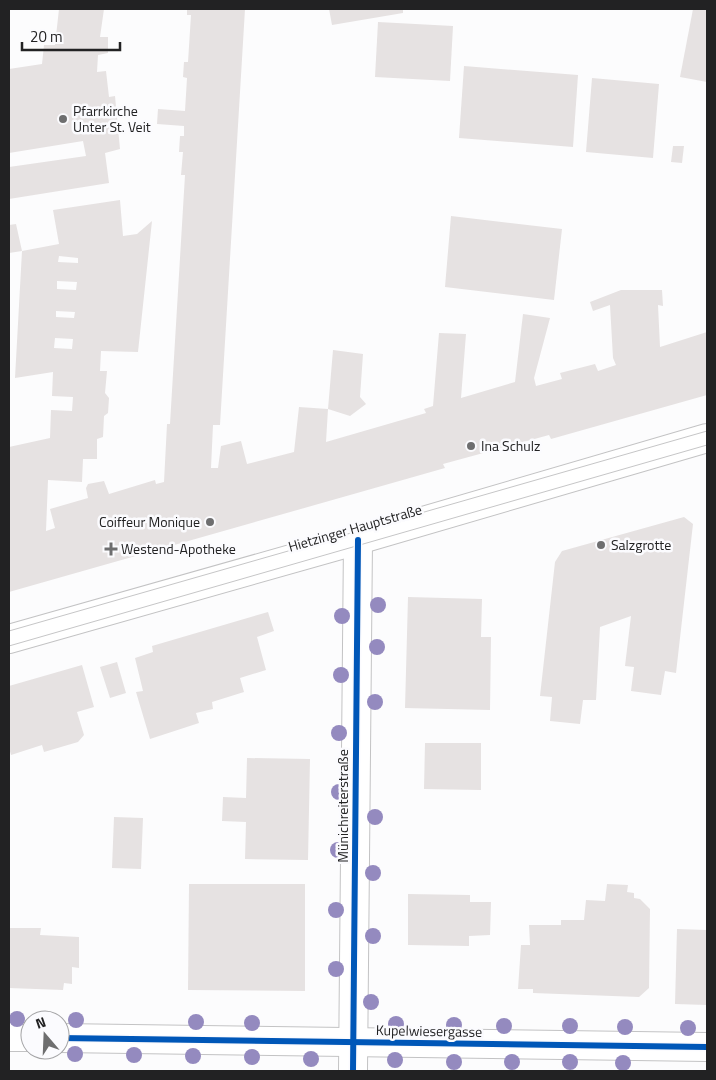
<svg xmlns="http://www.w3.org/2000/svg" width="716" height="1080" viewBox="0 0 716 1080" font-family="'Titillium Web',sans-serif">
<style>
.building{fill:#e6e2e2;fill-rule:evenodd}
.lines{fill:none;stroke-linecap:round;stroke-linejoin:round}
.minor-casing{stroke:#c3c3c4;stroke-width:30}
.major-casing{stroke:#c3c3c4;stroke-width:30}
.minor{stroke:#fff;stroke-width:28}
.major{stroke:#fff;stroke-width:28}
.tram{stroke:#c6c6c7;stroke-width:1}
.cycleway-casing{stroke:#fbfbfe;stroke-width:9}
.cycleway{stroke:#0057b8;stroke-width:6}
.tree{fill:#948abf}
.poi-dot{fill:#6e6e6f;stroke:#fbfbfe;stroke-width:2}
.labels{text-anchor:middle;stroke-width:5;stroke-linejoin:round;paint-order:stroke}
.poi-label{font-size:14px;fill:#222223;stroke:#fbfbfe;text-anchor:start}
.street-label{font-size:14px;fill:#222223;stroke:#fbfbfe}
</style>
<rect width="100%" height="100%" fill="#fcfcfd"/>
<g class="building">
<path d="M59 9H104L100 37H108V53L98 55 97 72 106 71 109 97 115 96 120 149 105 153 109 183 9 199V167L86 156 83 141 9 153V69L42 64 44 45H55Z"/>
<path d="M187 9H245L220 425H213L211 468H218L221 446 241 441 247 464 294 452 299 407 328 409 326 442 426 413 424 409 433 406 439 333 466 334 461 398 515 382 523 314 550 318 534 378 536 386 562 379 560 373 595 364 598 371 616 365 613 358 610 305 593 311 590 302 621 290H662L663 306 658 305 660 347 707 332V395L551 439 549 435 443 464 445 468 9 592V447L50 438 51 410 72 411 73 397 52 396 53 372 15 378 22 251 9 253V225L16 224 22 251 59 244 53 210 120 200 123 236 137 234 152 221 138 352 101 351 100 371H107L105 393 109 398 108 413 104 416 103 437 97 439V459H83L82 482 48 480 46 531 55 528 50 509 88 498 86 488 88 484 104 481 109 494 155 480 156 484 164 482 167 424H170L185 175H181L183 152H179L180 136H184V126L157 124 158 109 185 111 187 78 183 77 184 62H188L191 15H187ZM59 256 78 258V263L58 262ZM57 281 77 282 76 290 57 289ZM56 311 75 312 74 318 56 317ZM55 338 73 339 72 349 54 348Z"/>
<path d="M329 9H403V13L332 25Z"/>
<path d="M693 9H707V82L680 77Z"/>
<path d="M378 22 453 26 450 81 375 77Z"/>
<path d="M464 66 578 75 573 147 459 138Z"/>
<path d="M592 78 659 84 653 158 586 152Z"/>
<path d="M673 146H684L682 163 671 162Z"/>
<path d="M451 216 562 229 554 300 445 287Z"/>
<path d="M333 350 363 354 360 397 366 404 350 416 328 409Z"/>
<path d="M684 517 693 524 676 673 665 671 661 695 631 691 634 667 625 666 631 616 600 627 596 700H583L580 724 550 721 552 697 540 696 555 562 562 551Z"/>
<path d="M408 597 482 599 481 637H491L490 710 405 708Z"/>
<path d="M268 612 274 631 257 637 266 670 240 678 244 692 212 702 213 709 196 713 199 723 150 739 136 692 143 691 135 658 153 652 152 646Z"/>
<path d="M117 662 126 693 110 698 100 667Z"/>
<path d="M82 665 94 707 77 712 84 735 78 742 44 752 42 745 11 755 9 748V686Z"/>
<path d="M425 743H481V790L424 789Z"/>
<path d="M247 758 310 759 308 860 245 859 246 822 222 821 223 797 246 798Z"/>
<path d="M114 817 143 818 141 869 112 868Z"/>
<path d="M189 884H305V991L188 990Z"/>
<path d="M607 884 628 885 627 892 634 893V898L640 899 650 909 649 988 639 997 533 993V989H518L521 945H530L529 925H561V920H584L586 900 605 901Z"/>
<path d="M408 894 470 895V902H491L490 935 469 936V946L408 945Z"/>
<path d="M9 928H41L40 935 79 937V968L72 967V984L64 983 63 990 9 988Z"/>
<path d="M677 929 707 930V1005L675 1004Z"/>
</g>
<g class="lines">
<g class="minor-casing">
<g id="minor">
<path d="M9 1037H30"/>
<path d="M60 1038 707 1047"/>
<path d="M353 1071 358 540"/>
</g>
</g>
<g class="major-casing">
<path id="major" d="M9 639 358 540 707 438"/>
</g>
<use href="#minor" class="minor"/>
<use href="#major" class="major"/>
<g class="tram">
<path d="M9 631 707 431"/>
<path d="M9 646 707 445"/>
</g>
<g class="cycleway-casing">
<g id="cycleway">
<path d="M60 1038 707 1047"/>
<path d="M353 1071 358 540"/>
</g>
</g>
<use href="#cycleway" class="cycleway"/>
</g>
<g class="tree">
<circle cx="378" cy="605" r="8"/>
<circle cx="342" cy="616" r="8"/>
<circle cx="377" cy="647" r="8"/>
<circle cx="341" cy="675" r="8"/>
<circle cx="375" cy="702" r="8"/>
<circle cx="339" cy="733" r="8"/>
<circle cx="339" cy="792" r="8"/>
<circle cx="375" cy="817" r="8"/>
<circle cx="338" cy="850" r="8"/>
<circle cx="373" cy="873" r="8"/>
<circle cx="336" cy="910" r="8"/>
<circle cx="373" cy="936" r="8"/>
<circle cx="336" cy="969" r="8"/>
<circle cx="371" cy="1002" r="8"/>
<circle cx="17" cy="1019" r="8"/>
<circle cx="76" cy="1020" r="8"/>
<circle cx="196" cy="1022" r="8"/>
<circle cx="252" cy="1023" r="8"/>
<circle cx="396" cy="1024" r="8"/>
<circle cx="454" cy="1025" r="8"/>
<circle cx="504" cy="1026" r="8"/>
<circle cx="570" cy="1026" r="8"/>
<circle cx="625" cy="1027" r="8"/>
<circle cx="688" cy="1028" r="8"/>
<circle cx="75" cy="1054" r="8"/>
<circle cx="134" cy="1055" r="8"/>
<circle cx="193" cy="1056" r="8"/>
<circle cx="252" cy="1057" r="8"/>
<circle cx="311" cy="1059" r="8"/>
<circle cx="395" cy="1060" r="8"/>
<circle cx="454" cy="1062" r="8"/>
<circle cx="512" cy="1062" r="8"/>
<circle cx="570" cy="1062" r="8"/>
<circle cx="623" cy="1063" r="8"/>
</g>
<g class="poi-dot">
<circle cx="63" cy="119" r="5"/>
<circle cx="471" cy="446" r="5"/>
<circle cx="210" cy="522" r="5"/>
<circle cx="601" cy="545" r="5"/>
<path d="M108.5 541.5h5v5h5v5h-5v5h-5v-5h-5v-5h5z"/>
</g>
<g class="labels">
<g class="poi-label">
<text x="73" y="116">Pfarrkirche<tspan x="73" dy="16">Unter St. Veit</tspan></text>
<text x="481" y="451">Ina Schulz</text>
<text x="200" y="527" text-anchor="end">Coiffeur Monique</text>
<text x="611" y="550">Salzgrotte</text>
<text x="121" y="554">Westend-Apotheke</text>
</g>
<g class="street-label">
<text transform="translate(355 528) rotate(-16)" y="5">Hietzinger Hauptstraße</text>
<text transform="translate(343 806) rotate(-90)" y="5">Münichreiterstraße</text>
<text transform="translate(429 1031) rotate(1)" y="5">Kupelwiesergasse</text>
</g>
</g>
<rect width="716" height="1080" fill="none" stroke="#222223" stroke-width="20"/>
<g transform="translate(45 1035) rotate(341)"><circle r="24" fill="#fbfbfe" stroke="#a4a4a6"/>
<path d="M0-4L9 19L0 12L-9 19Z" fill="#6e6e6f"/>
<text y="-8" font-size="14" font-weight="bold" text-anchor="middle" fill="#222223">N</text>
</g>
<path d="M22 42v8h98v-8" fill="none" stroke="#222223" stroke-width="2.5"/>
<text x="30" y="42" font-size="15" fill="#222223" stroke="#fbfbfe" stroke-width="4" paint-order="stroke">20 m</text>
</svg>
